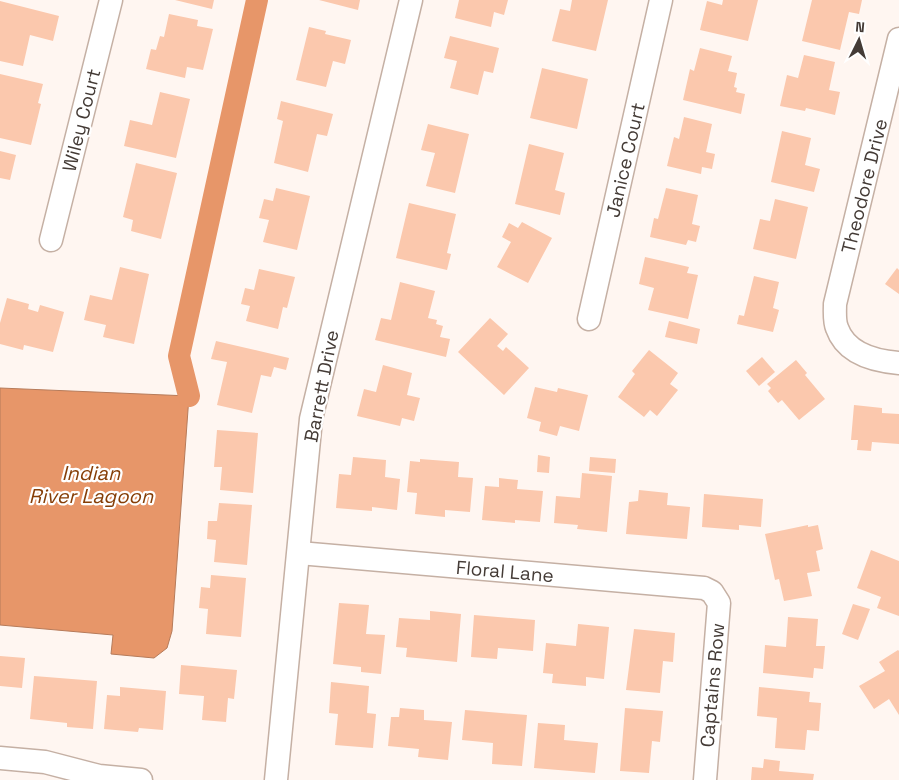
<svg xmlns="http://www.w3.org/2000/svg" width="899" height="780" viewBox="0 0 899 780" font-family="'Space Grotesk',sans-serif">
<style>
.water{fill:#e79669;stroke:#b67b5a}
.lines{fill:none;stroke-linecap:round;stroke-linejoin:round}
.canal{stroke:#e79669;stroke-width:22}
.building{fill:#fbc8ad}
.minor-casing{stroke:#c5b0a4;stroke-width:25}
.minor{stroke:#fff;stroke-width:22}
.labels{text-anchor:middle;stroke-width:4.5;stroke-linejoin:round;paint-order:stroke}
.street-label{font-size:19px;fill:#443b36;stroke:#fff}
.water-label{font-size:20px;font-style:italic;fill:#863e07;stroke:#fff}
</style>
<rect width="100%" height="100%" fill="#fff6f1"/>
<path class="water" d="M0 388 189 396 172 631 167 648 154 658 111 654 113 635 0 625Z"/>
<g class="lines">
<path class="canal" d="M189 396 179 356 257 0"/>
</g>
<g class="building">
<path d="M175 0H214L212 9Z"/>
<path d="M319 0H360L358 10Z"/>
<path d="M459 0H508L504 15 494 12 491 27 455 18Z"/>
<path d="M572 0H608L596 51 552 41 560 9 570 11Z"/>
<path d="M723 0H758L748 41 700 30 707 1 722 5Z"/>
<path d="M812 0H862L859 14 849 12 840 50 802 41Z"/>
<path d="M0 1 59 16 53 41 30 35 23 66 0 61Z"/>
<path d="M169 14 198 20 197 26 213 29 203 70 187 67 185 78 146 69 151 49 156 50 160 36 164 37Z"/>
<path d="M309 27 326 31 325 34 351 40 345 64 333 61 326 87 296 80Z"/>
<path d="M450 36 499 48 493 73 484 71 478 95 450 88 457 61 444 58Z"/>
<path d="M700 48 732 56 728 71 737 73 734 87 737 88 736 92 745 94 741 114 683 100 690 69 694 71Z"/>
<path d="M804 55 835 62 829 90 840 92 835 115 806 108 805 111 780 106 787 75 798 78Z"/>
<path d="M542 68 588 79 577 129 530 118Z"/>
<path d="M0 74 43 84 38 103 41 104 31 145 0 138Z"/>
<path d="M160 92 190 99 176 158 124 146 130 120 152 125Z"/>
<path d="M281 101 333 114 327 136 317 134 308 172 274 163 283 121 277 119Z"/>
<path d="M684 117 712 124 706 152 715 154 712 169 702 167 701 174 667 166 674 137 679 139Z"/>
<path d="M428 124 469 134 455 193 426 186 435 153 421 150Z"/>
<path d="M782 131 811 138 805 165 820 169 814 192 771 182Z"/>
<path d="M529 144 564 153 555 190 565 193 560 215 515 204Z"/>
<path d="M0 151 16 155 10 180 0 178Z"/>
<path d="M136 163 177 173 161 239 131 231 133 220 123 217Z"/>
<path d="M276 188 310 196 297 250 263 242 269 220 259 218 264 199 273 201Z"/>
<path d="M666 188 698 195 692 224 700 226 696 242 688 240 686 245 650 237 654 218 658 219Z"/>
<path d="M775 199 808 207 796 259 753 249 760 219 770 221Z"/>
<path d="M409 203 456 214 447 253 451 254 447 270 396 258Z"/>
<path d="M522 222 552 238 528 283 497 267 511 242 502 237 509 223 518 228Z"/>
<path d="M645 257 689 267 687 273 698 275 688 319 648 310 654 288 639 284Z"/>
<path d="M120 267 149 274 134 344 103 337 106 325 84 320 90 295 112 300Z"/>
<path d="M897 268 899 270V294L885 284Z"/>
<path d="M259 269 295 277 287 308 283 307 278 329 246 321 250 306 241 304 245 288 254 290Z"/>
<path d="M754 276 779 282 773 308 779 310 773 332 737 324 739 315 744 316Z"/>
<path d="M400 282 435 291 428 318 437 320 436 324 443 326 440 337 450 339 446 357 375 340 381 318 391 320Z"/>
<path d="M7 298 29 304 28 309 38 312 40 305 64 312 53 352 24 345 23 350 0 344V323Z"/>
<path d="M490 318 508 334 497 346 503 351 506 347 529 368 504 395 458 352Z"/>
<path d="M669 321 700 329 697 344 665 337Z"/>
<path d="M216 341 289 358 286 370 274 367 271 377 261 375 252 413 217 405 227 362 211 359Z"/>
<path d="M649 350 678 373 670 384 678 390 657 416 650 410 644 417 618 397 635 374 632 371Z"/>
<path d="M762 357 775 372 759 386 746 371Z"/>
<path d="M796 360 807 373 805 375 825 399 799 420 782 400 778 403 768 391 771 388 767 384Z"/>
<path d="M383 365 412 373 407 395 420 398 414 421 402 418 400 426 357 416 364 389 376 392Z"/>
<path d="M535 387 557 392 558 388 588 395 579 431 560 426 557 436 539 431 541 422 527 418Z"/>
<path d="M854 405 882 408V413L899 414V444L872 442 871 451 857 450 858 440H851Z"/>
<path d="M217 430 258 433 253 493 220 490 222 467H214Z"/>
<path d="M538 455 550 457 549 473 537 472Z"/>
<path d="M353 457 386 460 385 477 400 479 397 510 372 507V511L336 508 339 474 351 475Z"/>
<path d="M590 457 616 459 615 473 589 471Z"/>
<path d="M420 459 459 462 458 477 473 478 470 512 445 510V517L415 514 417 493 407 492 410 461 420 462Z"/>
<path d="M582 473 612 476 607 532 577 529 578 525 554 523 556 496 580 498Z"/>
<path d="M499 478 518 480 517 489 543 491 540 522 515 520V523L482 520 485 486 499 487Z"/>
<path d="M639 490 668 493 667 505 690 507 687 539 626 534 629 502 638 501Z"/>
<path d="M704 494 763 499 761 527 739 525V530L702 527Z"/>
<path d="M219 503 252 505 247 565 214 562 216 540 207 539 208 521H217Z"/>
<path d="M808 525V527L818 525 823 549 816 551 820 571 807 573 812 596 784 601 779 579 775 580 765 534Z"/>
<path d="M871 550 899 561V616L877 608 881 597 857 588Z"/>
<path d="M211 575 246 578 241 637 206 634 208 609 199 608 201 587 210 588Z"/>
<path d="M339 603 369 605 366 634 385 635 381 674 361 672V667L333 664Z"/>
<path d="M853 604 870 609 858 640 842 634Z"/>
<path d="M430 611 461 614 457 662 406 657 407 648 396 647 399 618 430 620Z"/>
<path d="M474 615 535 620 533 651 498 648 497 659 471 657Z"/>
<path d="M788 617 818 619 816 646H825L823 669 814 668 813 678 763 673 765 645 786 647Z"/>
<path d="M578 624 609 627 604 679 586 677V686L552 683 553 674 543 673 546 643 576 646Z"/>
<path d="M634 629 675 633 673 662 663 661 660 693 626 690Z"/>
<path d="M898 650 899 651V715L889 699 874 709 859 686 885 671 879 662Z"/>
<path d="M0 656 25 658 22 688 0 686Z"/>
<path d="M181 665 237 670 234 699 228 698 226 722 202 720 204 696 179 694Z"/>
<path d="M34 676 97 681 93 729 67 727V723L30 719Z"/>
<path d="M331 682 369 686 367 713 376 714 373 748 335 745 338 714 329 713Z"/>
<path d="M120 687 166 691 163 730 139 728 138 732 104 729 107 695 120 696Z"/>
<path d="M759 687 810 692 809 702 821 703 819 731 807 730 805 750 775 748 777 718 757 716Z"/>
<path d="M400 708 424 710V720L452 722 448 760 418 757 419 749 388 746 391 717H399Z"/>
<path d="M625 708 663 711 660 742 652 741 649 773 620 771Z"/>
<path d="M465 710 527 715 522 766 492 764 493 743 462 740Z"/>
<path d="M538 723 565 725 564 740 598 743 595 773 534 768Z"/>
<path d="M764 759 780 761 779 771 814 774 813 780H751L752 767 763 768Z"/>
</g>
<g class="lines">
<g class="minor-casing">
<g id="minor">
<path d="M899 39 835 304C835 311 834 321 837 328 846 354 874 361 899 363"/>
<path d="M51 240 111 0"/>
<path d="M589 319 661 0"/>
<path d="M299 553 704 588 712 592 719 603 705 780"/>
<path d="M0 758 45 762 99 776 141 780"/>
<path d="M276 780 311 419 411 0"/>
</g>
</g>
<use href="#minor" class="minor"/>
</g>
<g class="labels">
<g class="street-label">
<text transform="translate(81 120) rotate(-76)" y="7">Wiley Court</text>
<text transform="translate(625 160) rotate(-77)" y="7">Janice Court</text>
<text transform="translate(864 186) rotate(-76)" y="7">Theodore Drive</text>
<text transform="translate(321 386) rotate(-79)" y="7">Barrett Drive</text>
<text transform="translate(505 571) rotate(5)" y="7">Floral Lane</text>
<text transform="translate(712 685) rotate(-85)" y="7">Captains Row</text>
</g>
<g class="water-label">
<text x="91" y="480">Indian<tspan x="91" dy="23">River Lagoon</tspan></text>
</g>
</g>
<g transform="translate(859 40) rotate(5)" stroke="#ffffff" stroke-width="4" paint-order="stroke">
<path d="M0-4L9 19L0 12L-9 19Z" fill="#443b36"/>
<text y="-8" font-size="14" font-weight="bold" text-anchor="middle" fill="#443b36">N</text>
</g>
</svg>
